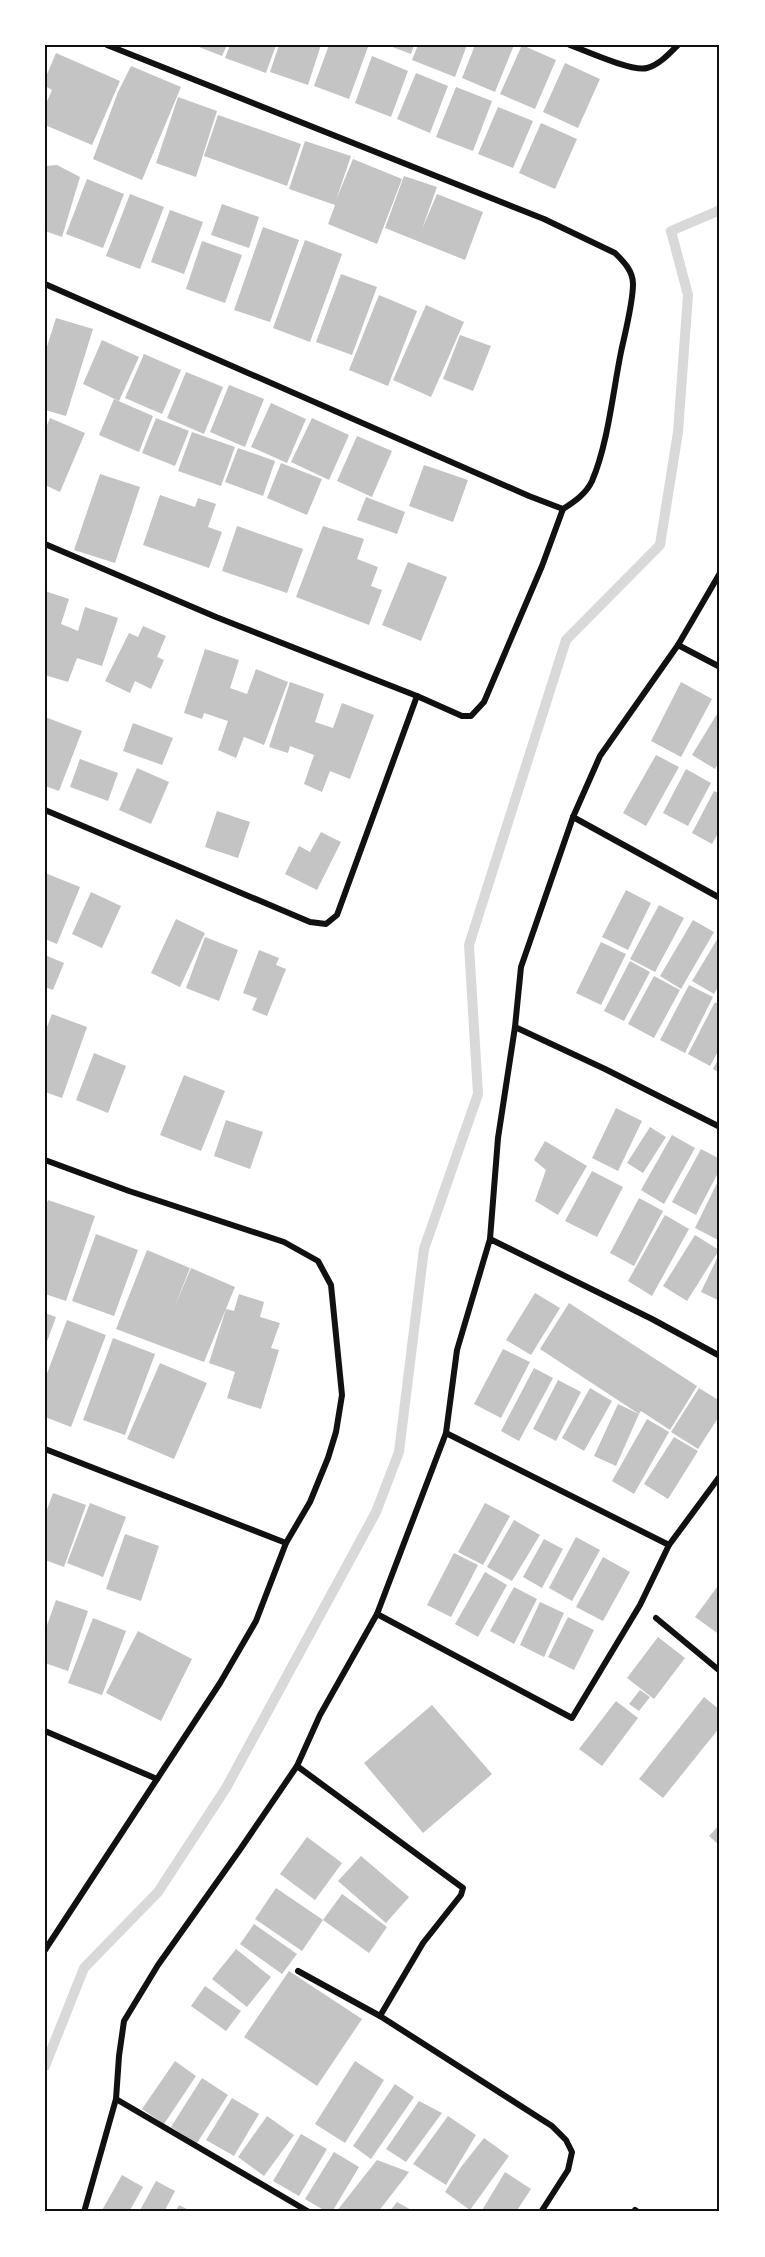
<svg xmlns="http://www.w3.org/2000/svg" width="765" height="2257" viewBox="0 0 765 2257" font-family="Cabin,sans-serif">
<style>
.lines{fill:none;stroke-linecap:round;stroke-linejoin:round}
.stream{stroke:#d9d9d9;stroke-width:10}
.building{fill:#c4c4c4}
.minor{stroke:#111;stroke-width:6}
.neatline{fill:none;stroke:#111;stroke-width:2}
</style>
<rect width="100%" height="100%" fill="#fff"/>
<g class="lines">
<path class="stream" d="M45 2066 84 1968 158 1892 226 1788 376 1512 399 1452 424 1249 478 1094 469 945 566 640 660 545 678 432 688 295 671 231 720 210"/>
</g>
<g class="building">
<path d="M194 45H227L222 56Z"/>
<path d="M230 45H276L266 73 225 58Z"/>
<path d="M279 45H321L308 85 270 72Z"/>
<path d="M329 45H363L368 47 349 99 314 86Z"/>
<path d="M387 45H414L411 54Z"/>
<path d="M418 45H467L455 77 412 60Z"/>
<path d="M475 45H514L495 92 462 78Z"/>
<path d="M522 45 556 60 535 109 500 94Z"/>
<path d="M56 53 120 81 92 145 45 125V106L52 90 45 86V79Z"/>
<path d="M372 56 408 71 391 117 355 103Z"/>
<path d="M565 63 600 79 578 128 543 112Z"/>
<path d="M131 66 181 87 142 180 93 159 118 92Z"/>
<path d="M416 73 448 86 430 133 397 119Z"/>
<path d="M456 87 492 101 473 151 436 137Z"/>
<path d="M178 97 217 111 196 177 156 163Z"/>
<path d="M498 107 533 121 513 168 478 154Z"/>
<path d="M218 115 301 144 287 186 204 156Z"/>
<path d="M541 123 577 139 555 189 519 173Z"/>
<path d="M305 141 351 156 336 200 353 159 402 179 377 244 328 224 335 205 289 189Z"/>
<path d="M57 165 80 177 62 237 45 231V166Z"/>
<path d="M404 176 437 187 422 229 437 194 483 212 465 260 385 228Z"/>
<path d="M87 179 124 194 103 248 66 234Z"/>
<path d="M130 194 164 207 140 269 106 256Z"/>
<path d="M222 204 259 217 249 248 211 235Z"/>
<path d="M170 210 203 222 184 274 151 262Z"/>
<path d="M263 227 299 240 270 322 234 310Z"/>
<path d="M305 240 342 254 310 342 273 328Z"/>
<path d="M202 241 242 255 225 303 186 289Z"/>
<path d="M341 274 377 287 352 355 316 342Z"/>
<path d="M379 295 417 311 388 386 349 370Z"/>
<path d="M426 305 464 322 431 397 393 380Z"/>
<path d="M56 318 93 329 66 416 45 410V353Z"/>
<path d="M460 335 491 346 473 391 443 379Z"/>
<path d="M102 340 139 357 119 401 83 384Z"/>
<path d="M144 354 181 370 162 414 125 398Z"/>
<path d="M186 372 223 387 204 434 167 418Z"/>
<path d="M229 385 264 399 245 447 210 432Z"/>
<path d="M114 399 153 416 139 452 99 435Z"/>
<path d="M271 403 306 419 287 463 251 447Z"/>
<path d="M50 418 85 433 60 492 45 485V430Z"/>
<path d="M156 418 189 431 175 466 142 453Z"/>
<path d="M312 418 349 435 329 480 291 462Z"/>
<path d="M192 432 235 447 221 486 178 471Z"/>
<path d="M357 436 392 451 372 497 337 481Z"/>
<path d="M238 448 275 461 263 496 225 482Z"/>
<path d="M281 463 322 479 307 515 267 498Z"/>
<path d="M424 465 468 480 453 522 409 506Z"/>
<path d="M100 474 140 487 115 563 74 550Z"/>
<path d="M160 495 195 507 198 498 216 504 208 527 222 532 209 568 143 545Z"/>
<path d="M366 497 405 512 397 534 357 520Z"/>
<path d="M237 526 303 549 287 593 222 571Z"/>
<path d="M323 526 364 539 357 559 378 567 371 586 382 590 369 625 296 597Z"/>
<path d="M408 562 447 577 421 641 382 625Z"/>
<path d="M45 591 69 599 61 624 71 628 78 631 85 607 118 618 102 666 77 658 68 682 45 675Z"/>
<path d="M143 626 166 636 157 657 164 660 151 689 135 681 130 693 105 681 129 633 138 637Z"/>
<path d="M205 649 239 660 230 688 247 694 256 669 288 682 264 745 244 737 236 758 218 750 228 721 204 713 202 719 184 713Z"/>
<path d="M290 682 324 694 315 722 333 728 342 703 374 715 350 779 330 771 322 792 304 784 314 755 290 746 288 753 269 747Z"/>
<path d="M681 682 712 699 681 757 651 741Z"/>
<path d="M720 709V760L715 769 692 755Z"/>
<path d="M45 717 82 731 59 791 45 786Z"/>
<path d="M133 723 173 738 162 765 123 751Z"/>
<path d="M656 755 679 767 646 826 623 813Z"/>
<path d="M80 759 118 773 108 801 70 787Z"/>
<path d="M137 768 169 782 151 824 119 810Z"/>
<path d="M686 769 711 783 688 826 663 813Z"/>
<path d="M714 791 720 794V830L712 844 692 833Z"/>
<path d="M217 811 250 822 238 858 205 847Z"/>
<path d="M321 832 341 842 317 890 285 874 299 846 310 852Z"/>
<path d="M45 873 80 887 57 944 45 939Z"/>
<path d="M626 890 651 903 628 950 602 937Z"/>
<path d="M91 892 121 906 102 948 72 934Z"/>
<path d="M659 905 684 918 655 972 630 959Z"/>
<path d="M176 919 205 933 180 987 151 973Z"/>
<path d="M693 920 714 932 681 989 660 976Z"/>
<path d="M205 937 238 950 219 1001 186 988Z"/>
<path d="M718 938 720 939V984L714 994 692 981Z"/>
<path d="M601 942 626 954 601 1005 576 993Z"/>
<path d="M259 950 279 958 276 965 286 969 267 1016 252 1010 257 998 243 993Z"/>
<path d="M45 955 64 963 53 990 45 987Z"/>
<path d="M630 961 650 972 624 1021 604 1011Z"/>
<path d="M654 976 680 990 654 1038 628 1024Z"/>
<path d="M689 985 713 997 685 1053 660 1040Z"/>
<path d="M715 1002 720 1005V1048L710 1066 688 1054Z"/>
<path d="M52 1014 87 1027 62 1098 45 1092V1032Z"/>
<path d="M94 1053 126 1066 108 1113 76 1100Z"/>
<path d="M720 1056V1073L713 1069Z"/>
<path d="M184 1075 225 1091 201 1151 160 1135Z"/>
<path d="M616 1108 642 1121 618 1171 592 1158Z"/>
<path d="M226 1120 263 1132 250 1169 214 1156Z"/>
<path d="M650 1127 666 1137 643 1173 627 1163Z"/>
<path d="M672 1135 695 1148 664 1204 641 1190Z"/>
<path d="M545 1141 587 1166 558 1215 535 1201 546 1170 534 1160Z"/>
<path d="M701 1149 720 1159V1169L696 1215 672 1202Z"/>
<path d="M592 1171 623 1187 597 1237 565 1221Z"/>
<path d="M720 1177V1241L695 1228Z"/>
<path d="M639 1198 663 1211 634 1266 610 1253Z"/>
<path d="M48 1200 95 1216 66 1301 45 1294V1209Z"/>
<path d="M665 1215 689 1229 652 1296 628 1281Z"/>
<path d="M96 1234 138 1250 114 1316 72 1301Z"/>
<path d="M695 1235 719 1250 687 1301 663 1286Z"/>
<path d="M147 1250 190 1268 174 1308 191 1268 235 1287 204 1362 116 1329Z"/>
<path d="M720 1252V1301L701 1292Z"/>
<path d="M535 1293 560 1308 531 1355 506 1340Z"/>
<path d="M239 1294 264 1302 260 1317 280 1323 271 1348 279 1350 261 1409 227 1398 235 1372 209 1363 226 1309 234 1311Z"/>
<path d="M569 1303 697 1386 670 1430 641 1411 639 1414 540 1349Z"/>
<path d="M45 1313 56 1317 45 1347Z"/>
<path d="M67 1320 106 1335 71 1427 45 1417V1379Z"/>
<path d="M113 1338 155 1354 125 1435 83 1420Z"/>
<path d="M503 1349 530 1362 501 1418 474 1404Z"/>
<path d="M160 1363 207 1383 174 1459 127 1439Z"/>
<path d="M534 1368 553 1378 519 1441 501 1431Z"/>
<path d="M558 1380 581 1392 556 1441 533 1429Z"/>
<path d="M590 1388 612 1401 584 1451 562 1438Z"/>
<path d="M699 1388 720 1401V1415L698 1449 671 1432Z"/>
<path d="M618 1404 639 1414 616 1466 594 1456Z"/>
<path d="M647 1419 669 1432 634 1494 612 1481Z"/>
<path d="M674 1437 698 1451 668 1499 644 1484Z"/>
<path d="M53 1493 86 1505 64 1567 45 1560V1515Z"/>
<path d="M90 1503 126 1517 103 1577 67 1563Z"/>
<path d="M485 1503 510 1516 483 1565 458 1552Z"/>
<path d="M514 1520 540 1535 512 1581 487 1567Z"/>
<path d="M125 1534 159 1546 141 1601 106 1589Z"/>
<path d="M576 1537 600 1550 572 1601 549 1588Z"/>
<path d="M544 1539 563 1549 542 1588 523 1577Z"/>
<path d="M454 1553 478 1565 451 1617 427 1605Z"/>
<path d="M603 1557 630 1572 603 1621 576 1607Z"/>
<path d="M485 1572 507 1585 478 1637 455 1624Z"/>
<path d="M720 1583V1635L695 1617Z"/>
<path d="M514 1587 537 1599 514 1644 490 1631Z"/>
<path d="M56 1600 88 1611 68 1671 45 1663V1631Z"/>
<path d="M540 1602 564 1613 544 1657 520 1645Z"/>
<path d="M568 1617 594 1630 574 1670 548 1657Z"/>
<path d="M93 1618 126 1631 102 1695 68 1683Z"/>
<path d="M138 1631 192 1659 161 1721 106 1693Z"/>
<path d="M658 1637 685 1658 654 1699 627 1678Z"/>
<path d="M640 1690 650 1697 639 1711 629 1704Z"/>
<path d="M704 1697 720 1710V1727L663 1798 639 1779Z"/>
<path d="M616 1701 638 1718 602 1766 579 1749Z"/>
<path d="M432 1705 492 1774 423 1833 364 1763Z"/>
<path d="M720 1824V1846L709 1836Z"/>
<path d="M307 1837 342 1863 315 1900 280 1874Z"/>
<path d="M361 1856 409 1897 386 1923 338 1881Z"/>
<path d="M276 1888 323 1920 302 1951 255 1919Z"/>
<path d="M342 1894 387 1927 369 1953 323 1920Z"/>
<path d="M254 1924 297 1954 282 1974 240 1944Z"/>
<path d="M236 1949 271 1977 247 2007 212 1979Z"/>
<path d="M289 1971 362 2019 317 2086 244 2037Z"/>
<path d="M205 1986 241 2011 226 2031 191 2006Z"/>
<path d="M175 2061 196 2076 164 2124 142 2109Z"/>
<path d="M355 2061 384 2080 345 2143 315 2124Z"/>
<path d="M202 2078 228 2095 197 2143 171 2127Z"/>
<path d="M395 2084 414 2097 371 2159 353 2146Z"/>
<path d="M232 2098 259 2114 234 2156 206 2140Z"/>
<path d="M419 2101 442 2113 406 2162 386 2149Z"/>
<path d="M267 2116 294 2135 264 2176 238 2157Z"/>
<path d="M448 2116 476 2135 446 2185 413 2164Z"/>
<path d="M301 2134 327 2149 299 2196 273 2181Z"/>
<path d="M484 2138 509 2156 470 2210 445 2192 461 2167Z"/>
<path d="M334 2152 359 2167 332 2212H327L305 2199Z"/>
<path d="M377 2160 409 2172 378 2212H336Z"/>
<path d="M505 2172 531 2189 516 2212H481Z"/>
<path d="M122 2175 143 2187 129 2212H101Z"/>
<path d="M156 2181 175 2191 164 2212H139Z"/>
<path d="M397 2202 415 2212H389Z"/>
<path d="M179 2205 193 2212H175Z"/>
</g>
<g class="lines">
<g class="minor">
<path d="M107 45 544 219 615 253C624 262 633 271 633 284 633 303 625 333 621 352 613 391 608 444 592 481 586 494 574 502 563 509L542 566 484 702 471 716H462L417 696"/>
<path d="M570 45C586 51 632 72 647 68 659 65 670 53 678 45"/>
<path d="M45 284 529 496 563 509"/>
<path d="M45 544 216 617 417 696 337 915 326 924 310 922 45 810"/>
<path d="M678 645 720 667"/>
<path d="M573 817 720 898"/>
<path d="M515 1027 605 1069 720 1127"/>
<path d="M45 1160 129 1191 284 1242 318 1261 331 1285 342 1395 336 1432 328 1458 310 1502 286 1543 256 1621 220 1683 45 1950"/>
<path d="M490 1239 498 1138 515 1027 521 967 573 817 600 756 678 645 720 573"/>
<path d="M446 1433 669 1545"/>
<path d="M45 1449 286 1543"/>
<path d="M377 1614 572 1718 640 1605 669 1545 720 1476"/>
<path d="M656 1618 720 1671"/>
<path d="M45 1731 157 1779"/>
<path d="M297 1766 463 1888 461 1895 423 1943 380 2016 552 2126 566 2140 572 2152 568 2170 541 2212"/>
<path d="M298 1971 380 2016"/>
<path d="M116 2099 309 2212"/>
<path d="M635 2210 638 2212"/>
<path d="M84 2212 116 2099 119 2056 124 2021 158 1965 239 1851 297 1766 320 1715 377 1614 446 1433 457 1350 490 1239 652 1319 720 1356"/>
</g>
</g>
<rect width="765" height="2257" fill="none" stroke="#ffffff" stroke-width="93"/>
<rect x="46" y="46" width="672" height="2164" class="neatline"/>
</svg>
